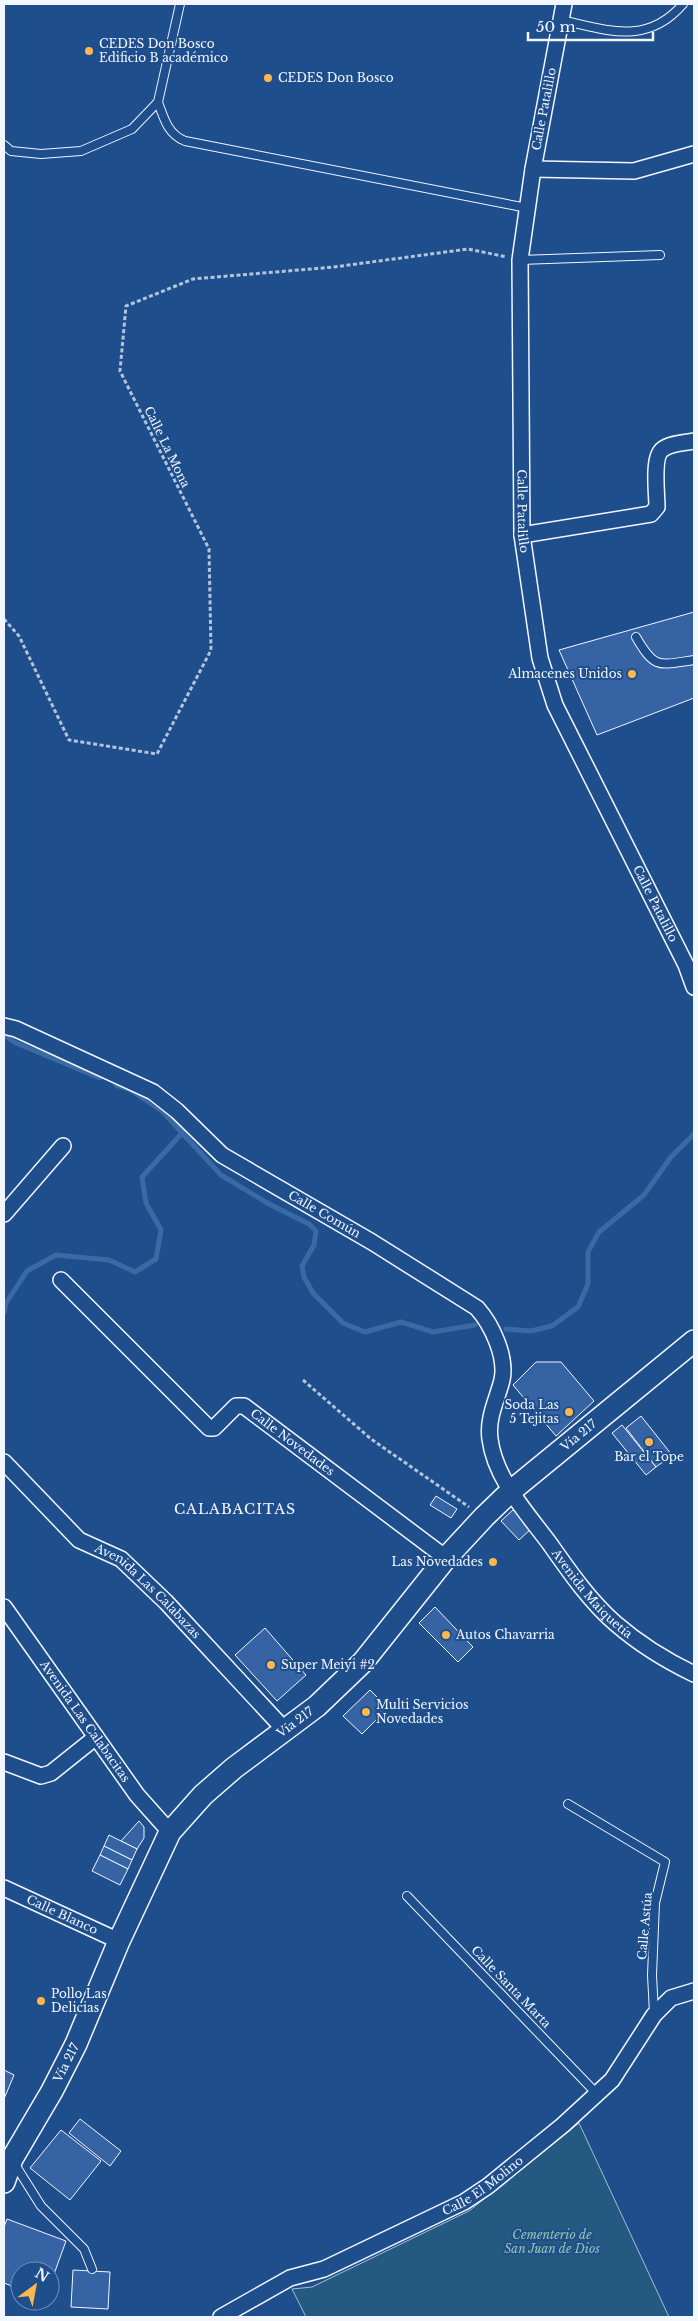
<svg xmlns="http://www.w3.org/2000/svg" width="698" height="2321" viewBox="0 0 698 2321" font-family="'Libre Baskerville',serif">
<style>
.green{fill:#245a82;stroke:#a8bbd7}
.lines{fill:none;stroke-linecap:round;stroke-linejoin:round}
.stream{stroke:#3b69a3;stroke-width:5}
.building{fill:#3563a3;stroke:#f2f6ff}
.lane-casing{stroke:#f2f6ff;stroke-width:10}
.street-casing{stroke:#f2f6ff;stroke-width:18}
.secondary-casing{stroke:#f2f6ff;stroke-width:24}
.path{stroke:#b3c4dc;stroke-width:3;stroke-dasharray:4 2.5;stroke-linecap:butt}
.lane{stroke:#1f4e8c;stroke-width:8}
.street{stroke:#1f4e8c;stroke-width:15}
.secondary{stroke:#1f4e8c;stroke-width:21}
.poi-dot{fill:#ffb74d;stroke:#1f4e8c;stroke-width:2}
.labels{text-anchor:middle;stroke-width:4;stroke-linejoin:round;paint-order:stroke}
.poi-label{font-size:12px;fill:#f2f6ff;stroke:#1f4e8c;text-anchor:start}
.street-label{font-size:12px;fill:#f2f6ff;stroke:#1f4e8c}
.park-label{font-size:12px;font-style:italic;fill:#97c8a6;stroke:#1f4e8c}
.neighbourhood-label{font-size:14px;letter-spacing:1px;fill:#f2f6ff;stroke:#1f4e8c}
</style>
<rect width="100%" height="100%" fill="#1f4e8c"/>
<path class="green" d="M579 2123 669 2317H306L292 2289 312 2287 469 2211Z"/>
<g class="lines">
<g class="stream">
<path d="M7 1037 16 1043 100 1078"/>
<path d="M116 1085 129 1089 162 1111 221 1175 269 1204 309 1224 316 1231 314 1245 302 1266 304 1277 313 1293 343 1323 365 1332 401 1322 433 1332 475 1325"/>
<path d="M4 1313 6 1303 27 1271 56 1255 109 1260 135 1272 156 1259 161 1230 146 1203 142 1177 183 1132"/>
<path d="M506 1329 531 1331 552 1326 578 1307 588 1284V1252L599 1232 644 1195 671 1157 694 1134"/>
</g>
</g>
<g class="building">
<path d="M694 612V698L597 735 559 650Z"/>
<path d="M536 1362H561L594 1401 556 1436 513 1385Z"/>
<path d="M641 1416 672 1455 656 1467 626 1428Z"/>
<path d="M622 1425 656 1467 646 1475 612 1433Z"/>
<path d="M436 1496 457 1509 451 1518 430 1505Z"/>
<path d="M514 1509 532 1528 519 1540 501 1521Z"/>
<path d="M435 1607 473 1647 458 1662 419 1623Z"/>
<path d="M265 1628 306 1675 277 1701 235 1655Z"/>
<path d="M370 1690 388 1708 362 1734 343 1716Z"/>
<path d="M139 1821 144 1827V1838L137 1849 121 1841Z"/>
<path d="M109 1835 137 1849 132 1860 104 1846Z"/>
<path d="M104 1846 132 1860 128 1869 100 1855Z"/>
<path d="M100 1855 128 1869 120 1885 92 1871Z"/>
<path d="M4 2070 14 2075 4 2099Z"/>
<path d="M80 2119 121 2151 110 2166 69 2133Z"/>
<path d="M61 2130 101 2161 70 2200 30 2168Z"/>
<path d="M7 2219 66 2241 50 2285V2271H20V2289L4 2283V2227Z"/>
<path d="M73 2270 110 2272 108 2309 71 2307Z"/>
</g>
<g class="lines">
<g class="lane-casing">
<g id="lane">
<path d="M561 20C607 30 647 46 683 4"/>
<path d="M158 102C164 119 168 134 185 141L527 208"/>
<path d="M4 145 11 151 41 154 81 151 132 129 158 102 180 4"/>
<path d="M520 260 660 255"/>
<path d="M636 637C655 670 659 665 694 660"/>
<path d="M568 1804 665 1862 655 1903 652 1975 654 2013"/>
<path d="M407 1896 597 2094"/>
<path d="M14 2163 41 2206 84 2249 92 2269"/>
</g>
</g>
<g class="street-casing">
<g id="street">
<path id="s1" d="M564 4 533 169 520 260 522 535 540 658 555 705 686 965 694 987"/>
<path d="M533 169 634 171 694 154"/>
<path d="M522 535 651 514 657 507C657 494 652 456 663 449 671 443 685 443 694 441"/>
<path id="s2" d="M4 1026 16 1029 153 1092 177 1111 222 1155 372 1242 477 1308C492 1325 507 1357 502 1380 497 1400 487 1418 490 1439 495 1479 527 1513 550 1544 569 1571 589 1600 615 1623 638 1643 667 1661 694 1674"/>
<path d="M4 1214 63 1146"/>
<path id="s3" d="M61 1280 209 1428H214L236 1406H244L446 1558"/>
<path id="s4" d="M4 1462 79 1540 121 1559 166 1602 284 1729"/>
<path id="s5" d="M4 1607 137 1795 170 1832"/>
<path d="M4 1762 41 1776 51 1773 96 1737"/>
<path id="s6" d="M4 1888 119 1941"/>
<path id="s7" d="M221 2317 290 2278 324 2269 464 2202 488 2186 563 2125 612 2080 654 2015 671 1998 694 1991"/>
</g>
</g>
<g class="secondary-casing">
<g id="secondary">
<path id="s8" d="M4 2182 12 2159 52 2091 76 2044 119 1941 170 1832 203 1795 234 1768 317 1706 363 1662 446 1558 484 1517 511 1491 694 1341"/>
</g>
</g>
<g class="path">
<path d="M4 619 19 636 69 740 157 754 211 650 209 549 120 371 126 306 193 279 334 267 468 249 507 257"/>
<path d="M303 1380 371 1439 469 1507"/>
</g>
<use href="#lane" class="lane"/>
<use href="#street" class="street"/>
<use href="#secondary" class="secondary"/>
</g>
<g class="poi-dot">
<circle cx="89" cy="51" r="5"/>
<circle cx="268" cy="78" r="5"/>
<circle cx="632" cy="674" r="5"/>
<circle cx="569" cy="1412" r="5"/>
<circle cx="649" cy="1442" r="5"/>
<circle cx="493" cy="1562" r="5"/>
<circle cx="446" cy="1635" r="5"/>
<circle cx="271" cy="1665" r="5"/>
<circle cx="366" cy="1712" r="5"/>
<circle cx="41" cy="2001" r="5"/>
</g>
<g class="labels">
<g class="poi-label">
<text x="99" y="48">CEDES Don Bosco<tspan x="99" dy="14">Edificio B académico</tspan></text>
<text x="278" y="82">CEDES Don Bosco</text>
<text x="622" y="678" text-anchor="end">Almacenes Unidos</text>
<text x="559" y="1409" text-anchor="end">Soda Las<tspan x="559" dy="14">5 Tejitas</tspan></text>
<text x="649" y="1461" text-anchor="middle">Bar el Tope</text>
<text x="483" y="1566" text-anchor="end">Las Novedades</text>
<text x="456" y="1639">Autos Chavarria</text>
<text x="281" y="1669">Super Meiyi #2</text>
<text x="376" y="1709">Multi Servicios<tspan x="376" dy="14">Novedades</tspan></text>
<text x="51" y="1998">Pollo Las<tspan x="51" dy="14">Delicias</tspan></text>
</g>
<g class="street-label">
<text transform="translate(544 109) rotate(-79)" y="4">Calle Patalillo</text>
<text transform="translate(167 447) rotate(64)" y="4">Calle La Mona</text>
<text dy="4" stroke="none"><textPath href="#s1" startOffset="511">Calle Patalillo</textPath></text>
<text dy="4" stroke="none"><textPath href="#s1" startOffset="931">Calle Patalillo</textPath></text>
<text dy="4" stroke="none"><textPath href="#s2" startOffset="375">Calle Común</textPath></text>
<text dy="4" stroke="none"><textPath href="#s8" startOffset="960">Vía 217</textPath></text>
<text dy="4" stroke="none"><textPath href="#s3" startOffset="314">Calle Novedades</textPath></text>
<text dy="4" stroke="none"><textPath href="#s2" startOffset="881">Avenida Maiquetía</textPath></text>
<text dy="4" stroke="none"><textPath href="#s4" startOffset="195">Avenida Las Calabazas</textPath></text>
<text dy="4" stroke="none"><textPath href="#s5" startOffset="140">Avenida Las Calabacitas</textPath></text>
<text dy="4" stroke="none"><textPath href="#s8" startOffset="555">Vía 217</textPath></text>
<text dy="4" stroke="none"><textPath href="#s6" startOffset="64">Calle Blanco</textPath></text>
<text transform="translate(645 1926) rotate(-85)" y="4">Calle Astúa</text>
<text transform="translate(511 1987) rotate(46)" y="4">Calle Santa Marta</text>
<text dy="4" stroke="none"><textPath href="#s8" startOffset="135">Vía 217</textPath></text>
<text dy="4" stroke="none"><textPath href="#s7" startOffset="294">Calle El Molino</textPath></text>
</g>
<g class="park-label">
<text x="552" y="2239">Cementerio de<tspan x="552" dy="14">San Juan de Dios</tspan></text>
</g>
<g class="neighbourhood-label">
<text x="235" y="1514">CALABACITAS</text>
</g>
</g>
<rect width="698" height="2321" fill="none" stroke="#f2f6ff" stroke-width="10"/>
<g transform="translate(35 2286) rotate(32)"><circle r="24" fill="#1f4e8c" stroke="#7391ba"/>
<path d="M0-4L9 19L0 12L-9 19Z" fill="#ffb74d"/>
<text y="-8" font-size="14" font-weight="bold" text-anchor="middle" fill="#f2f6ff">N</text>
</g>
<path d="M528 32v8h125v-8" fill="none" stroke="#f2f6ff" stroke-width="2.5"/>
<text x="536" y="32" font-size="15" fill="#f2f6ff" stroke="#1f4e8c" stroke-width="4" paint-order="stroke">50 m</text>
</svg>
